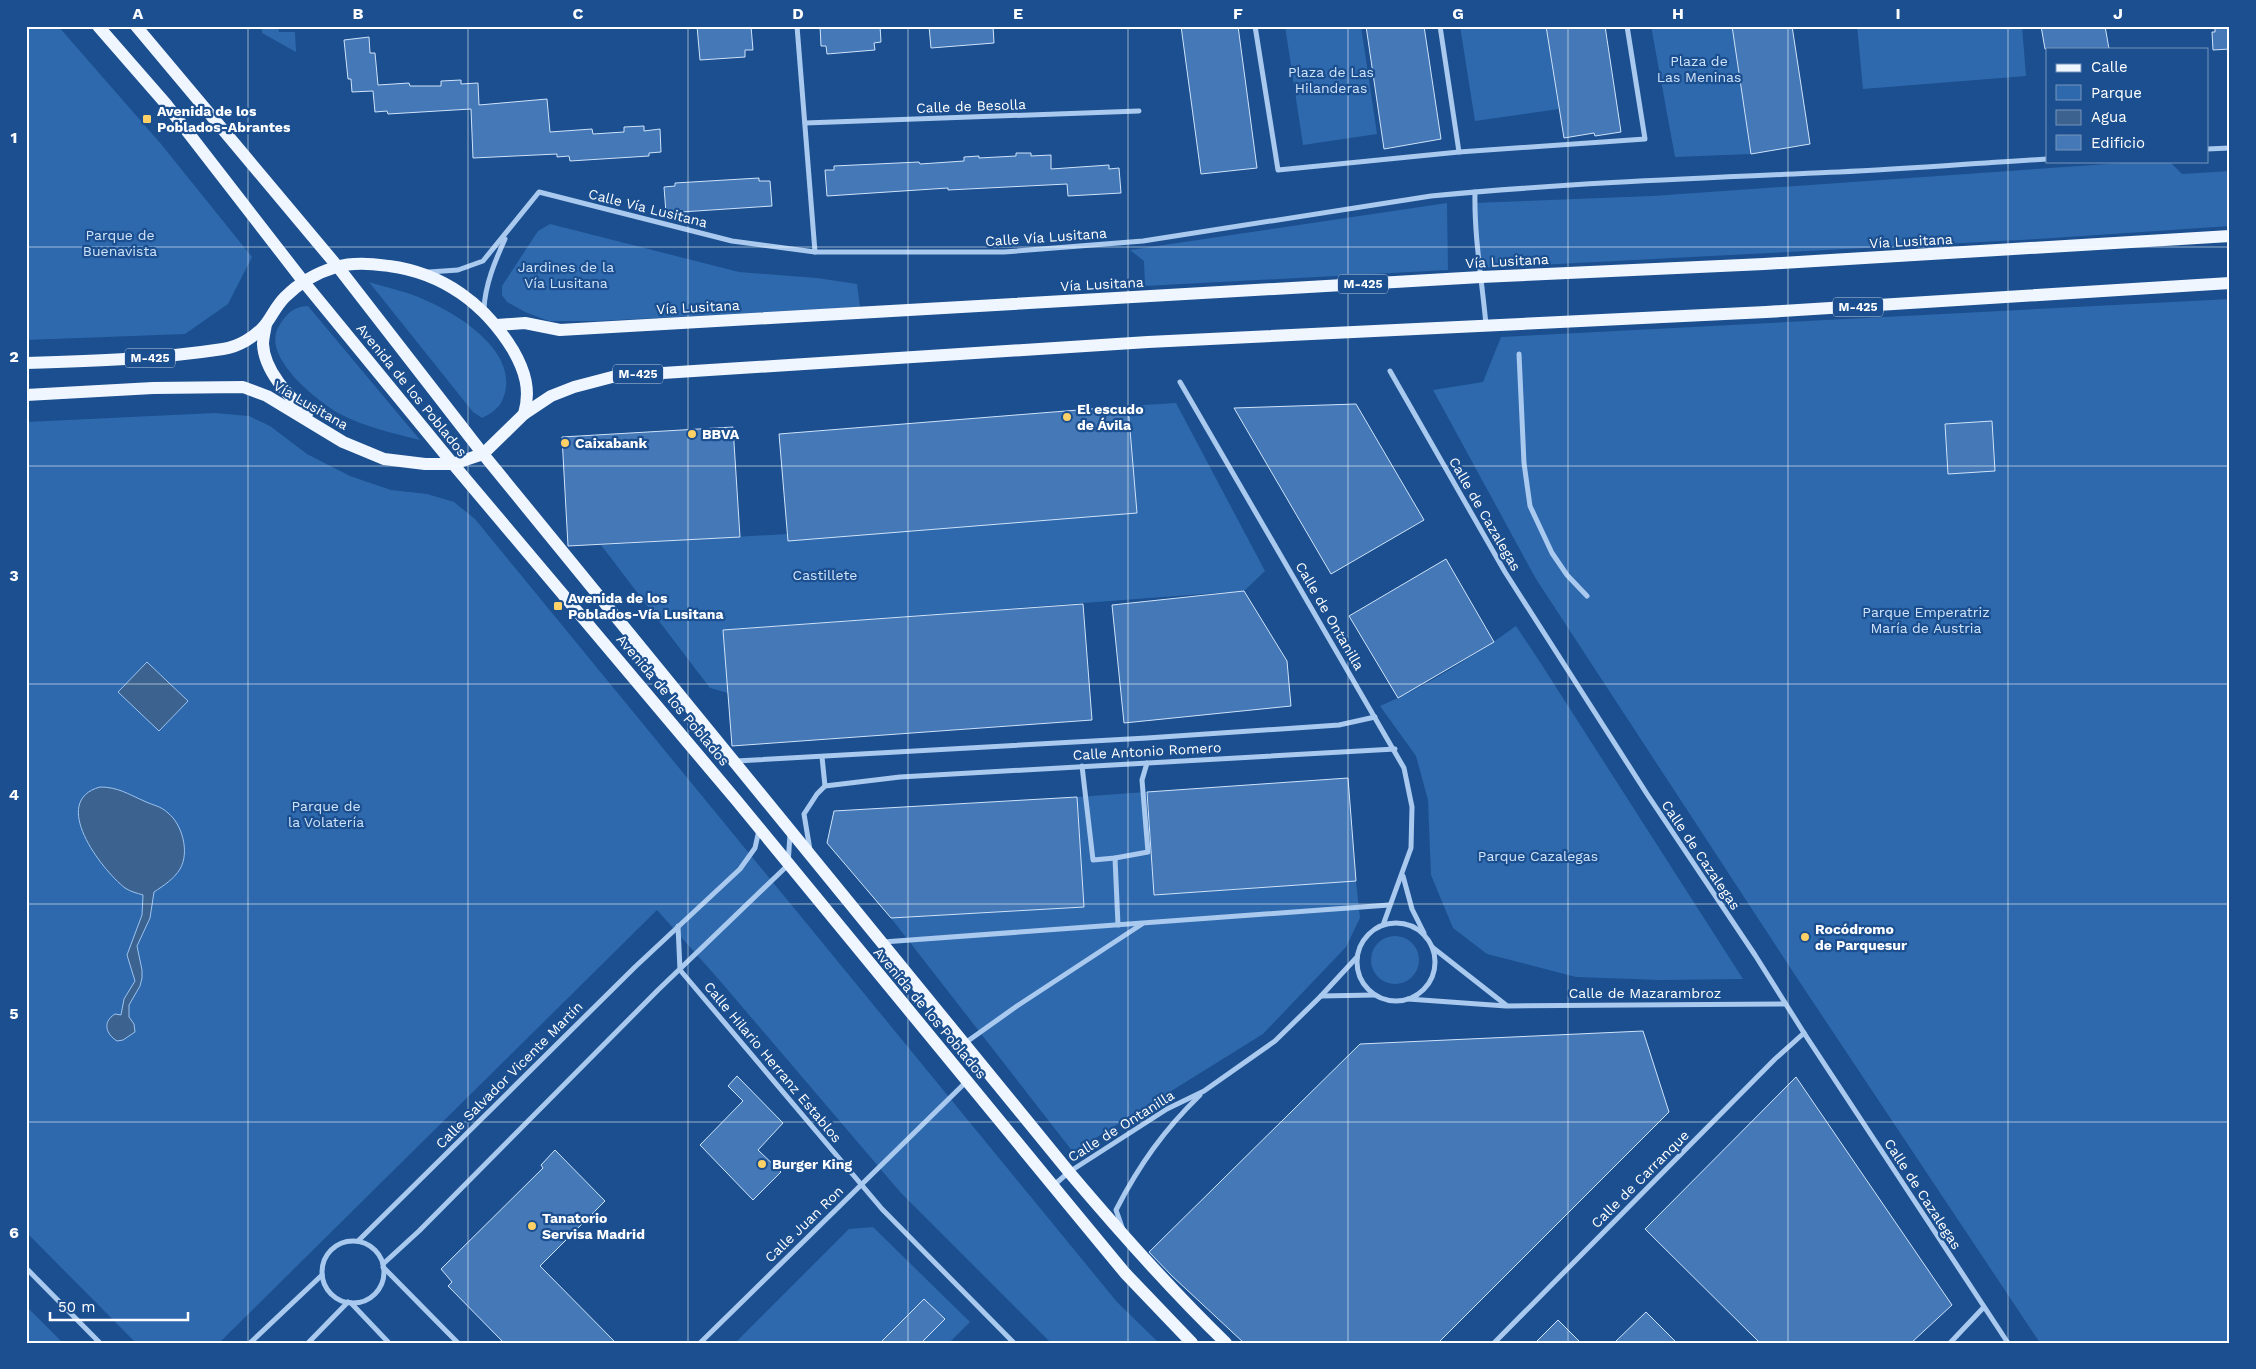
<svg xmlns="http://www.w3.org/2000/svg" width="2256" height="1369" viewBox="0 0 2256 1369" font-family="'Work Sans',sans-serif">
<style>
.green{fill:#2e69ad}
.water{fill:#3c6290;stroke:#9cc4f0}
.building{fill:#4478b7;stroke:#cfe3fa}
.lines{fill:none;stroke-linecap:round;stroke-linejoin:round}
.street{stroke:#a9c9ee;stroke-width:5}
.primary{stroke:#f0f6ff;stroke-width:12}
.grid{fill:none;stroke:#fff;stroke-width:1;stroke-opacity:0.55}
.poi-dot{fill:#ffd166;stroke:#1b4f8f;stroke-width:2}
.labels{text-anchor:middle;stroke-width:4.5;stroke-linejoin:round;paint-order:stroke}
.shield{fill:#1b4f8f;stroke:#bbcadd;stroke-width:1}
.shield-label{font-size:12px;font-weight:bold;fill:#fff}
.park-label{font-size:14px;fill:#cfe3fa;stroke:#1b4f8f}
.street-label{font-size:14px;fill:#fff;stroke:#1b4f8f}
.poi-label{font-size:14px;font-weight:bold;fill:#fff;stroke:#1b4f8f;text-anchor:start}
.neatline{fill:none;stroke:#fff;stroke-width:2}
.grid-label{font-size:16px;text-anchor:middle;font-weight:bold;fill:#fff}
</style>
<rect width="100%" height="100%" fill="#1b4f8f"/>
<g class="green">
<path d="M26 26H58L161 144 252 257 228 304 185 334 26 340Z"/>
<path d="M262 26H278L279 32H295L296 52 262 33Z"/>
<path d="M1285 26H1361L1377 134 1303 145Z"/>
<path d="M1460 26H1546L1559 109 1475 121Z"/>
<path d="M1651 26H1732L1751 154 1675 157Z"/>
<path d="M1857 26H2022L2026 76 1863 89Z"/>
<path d="M2151 161H2169L2182 174 2230 171V226L2038 239 1481 268 1474 203 1652 196Z"/>
<path d="M1447 203 1448 270 1145 286 1144 261 1130 250Z"/>
<path d="M550 224 739 272 817 278 857 284 860 307 599 321H549L525 312 507 302 502 295V286L538 231Z"/>
<path d="M369 282C388 288 409 292 427 301 458 314 511 348 506 387 504 403 497 411 482 418L473 412Z"/>
<path d="M2230 299V1343H2040L1797 978 1536 579 1433 390 1483 382 1501 337Z"/>
<path d="M308 306 420 440C393 433 364 427 340 414 317 401 260 356 279 326 287 313 293 307 308 306Z"/>
<path d="M1176 403 1265 571 1244 591 723 630 728 693 710 688 601 545 1137 513 1128 406Z"/>
<path d="M215 413 249 416 270 426 307 454 350 476 391 490 427 494 454 502 475 519 1117 1302 1159 1343H1051L901 1193 721 982 657 910 219 1343H136L26 1232V422Z"/>
<path d="M1516 626 1538 659 1743 979 1660 980 1576 977 1487 954 1453 928 1431 875 1428 800 1416 756 1380 706C1425 687 1477 654 1516 626Z"/>
<path d="M1146 792 1154 895 1356 881 1360 918 1346 947 1263 1034 1073 1152 891 918 1084 907 1077 797Z"/>
<circle cx="1395" cy="960" r="24"/>
<path d="M873 1227 970 1322 949 1343H735L849 1229Z"/>
<path d="M26 1306 63 1343H26Z"/>
</g>
<g class="water">
<path d="M147 662 188 701 159 731 118 692Z"/>
<path d="M100 787C118 787 128 794 144 801 152 805 161 806 168 813 182 824 190 852 180 869 174 879 163 886 154 892L150 918 137 946 142 970V978L140 986 129 1005V1017L134 1024 135 1032 123 1040 117 1041C106 1034 102 1022 115 1014L121 1015 124 999 135 981 127 955 142 915 143 895C137 893 131 892 125 888 101 869 49 801 100 787Z"/>
</g>
<g class="building">
<path d="M697 26H751L753 50H745V57L700 60Z"/>
<path d="M820 26H880L881 42 874 43 875 50 827 54 826 46H821Z"/>
<path d="M929 26H993L994 43 931 48Z"/>
<path d="M1181 26H1238L1257 168 1201 174Z"/>
<path d="M1366 26H1424L1441 139 1384 149Z"/>
<path d="M1546 26H1605L1621 132 1595 136 1594 133 1564 138Z"/>
<path d="M1732 26H1792L1810 144 1751 154Z"/>
<path d="M2041 26H2105L2109 49H2045Z"/>
<path d="M2215 26H2230V49L2213 50 2212 32H2215Z"/>
<path d="M369 37 370 53H375L378 85 409 83 410 86H441V81L461 80V84L478 83 479 105 547 99 550 132 592 129 593 134 624 132V127L644 126V131L660 129 661 152 649 153V156L570 161 569 156 557 157V154L473 158 471 109 388 114 387 111 375 112 373 91 352 92 351 79H348L344 40Z"/>
<path d="M1016 153H1031V156L1051 155V169L1109 165V169L1119 168 1121 193 1068 196 1067 184 948 190V188L827 196 825 170H834V166L919 162 920 164 964 161V157L979 156V158L1016 156Z"/>
<path d="M759 178V181H770L772 206 666 213 664 187 675 186V183Z"/>
<path d="M1356 404 1424 520 1331 574 1234 408Z"/>
<path d="M1128 406 1137 513 788 541 779 434Z"/>
<path d="M1992 421 1995 471 1948 474 1945 424Z"/>
<path d="M733 427 740 537 568 546 562 437Z"/>
<path d="M1446 559 1494 642 1398 698 1349 616Z"/>
<path d="M1244 591 1287 661 1291 706 1124 723 1112 605Z"/>
<path d="M1083 604 1092 720 732 746 723 630Z"/>
<path d="M1348 778 1356 881 1154 895 1147 792Z"/>
<path d="M1077 797 1084 907 891 918 827 843 834 811Z"/>
<path d="M1643 1031 1669 1112 1438 1343H1244L1172 1276 1149 1252 1360 1044Z"/>
<path d="M737 1076 783 1123 758 1150 781 1172 753 1200 700 1145 743 1101 728 1086Z"/>
<path d="M1796 1077 1952 1305 1911 1343H1760L1645 1229Z"/>
<path d="M555 1150 605 1201 540 1266 616 1343H504L448 1286 452 1282 441 1269 543 1168 541 1165Z"/>
<path d="M924 1299 945 1319 921 1343H880Z"/>
<path d="M1646 1312 1677 1343H1614Z"/>
<path d="M1558 1320 1581 1343H1535Z"/>
</g>
<g class="lines">
<g class="street">
<path d="M797 26 815 252"/>
<path d="M1255 26 1278 170 1459 152 1645 139 1627 26"/>
<path d="M1440 26 1459 152"/>
<path d="M805 123 1139 111"/>
<path d="M2207 149 2230 148"/>
<path d="M1475 192C1474 237 1482 280 1486 325"/>
<path d="M429 272 458 270 483 261 539 192 732 241 815 252H1004L1143 241 1431 196C1567 183 1703 178 1839 172 1909 169 1978 163 2047 159"/>
<path d="M484 309C485 285 495 261 505 239"/>
<path d="M1519 354 1524 463 1530 506 1552 553 1567 575 1587 596"/>
<path d="M1390 371 1505 572 1647 794 1755 955 1804 1033 2008 1343"/>
<path d="M1180 382 1404 768 1412 807 1411 848 1383 925"/>
<path d="M822 757 825 786"/>
<path d="M736 761 1147 738 1339 725 1375 717"/>
<path d="M1082 766 1093 860 1115 858 1148 852 1142 780 1147 763"/>
<path d="M810 850 804 814 817 794 825 786 900 777 1395 749"/>
<path d="M1115 858 1118 925"/>
<path d="M1403 876 1412 909 1424 933"/>
<circle cx="1396" cy="962" r="39"/>
<path d="M678 926 680 970 882 1209 1014 1343"/>
<path d="M883 942 1389 905"/>
<path d="M1432 947 1506 1005"/>
<path d="M1321 996 1375 995"/>
<path d="M1408 999 1506 1006 1785 1004"/>
<path d="M965 1043 1017 1006 1142 924"/>
<path d="M1054 1185 1069 1172 1167 1109 1204 1091 1275 1041 1321 996 1357 957"/>
<path d="M1122 1227 1116 1210C1139 1165 1164 1130 1200 1095"/>
<path d="M358 1241 635 967 740 869 755 848 759 830"/>
<circle cx="353" cy="1272" r="31"/>
<path d="M383 1264 419 1231 658 990 788 865 790 834"/>
<path d="M383 1267 458 1343"/>
<path d="M26 1268 100 1343"/>
<path d="M351 1303 389 1343"/>
<path d="M250 1343 322 1275"/>
<path d="M308 1343 348 1302"/>
<path d="M700 1343 967 1081"/>
<path d="M1494 1343 1775 1059 1804 1033"/>
<path d="M1950 1343 1984 1307"/>
</g>
<g class="primary">
<path d="M98 26 166 104 303 281 453 464 737 801 1068 1204 1125 1273 1192 1343"/>
<path d="M136 26 338 267 483 454 1069 1172C1119 1231 1170 1289 1226 1343"/>
<path d="M266 324C265 331 263 338 263 344 264 371 289 396 307 414"/>
<path d="M497 325 525 323 560 330 1481 277 1764 264 2230 236"/>
<path d="M26 363C92 361 158 359 223 349 238 347 255 337 265 325 272 316 276 306 285 297 299 283 316 273 336 267 354 262 371 264 389 266 443 273 485 304 513 350 525 371 531 390 524 414"/>
<path d="M26 395 153 388 243 387 267 396 343 442 384 459 425 464H453L483 454 524 414 551 396 574 387 616 376 1148 342 1766 312 2230 283"/>
</g>
</g>
<path class="grid" d="M248 26V1343M468 26V1343M688 26V1343M908 26V1343M1128 26V1343M1348 26V1343M1568 26V1343M1788 26V1343M2008 26V1343M26 247H2230M26 466H2230M26 684H2230M26 904H2230M26 1122H2230"/>
<g class="poi-dot">
<rect x="142" y="114" width="10" height="10" rx="2.5"/>
<circle cx="1067" cy="417" r="5"/>
<circle cx="692" cy="434" r="5"/>
<circle cx="565" cy="443" r="5"/>
<rect x="553" y="601" width="10" height="10" rx="2.5"/>
<circle cx="1805" cy="937" r="5"/>
<circle cx="762" cy="1164" r="5"/>
<circle cx="532" cy="1226" r="5"/>
</g>
<g class="labels">
<g class="shield">
<rect x="1338" y="274.5" width="50" height="19" rx="4"/>
<rect x="1833" y="297.5" width="50" height="19" rx="4"/>
<rect x="125" y="348.5" width="50" height="19" rx="4"/>
<rect x="613" y="364.5" width="50" height="19" rx="4"/>
</g>
<g class="shield-label">
<text x="1363" y="288">M-425</text>
<text x="1858" y="311">M-425</text>
<text x="150" y="362">M-425</text>
<text x="638" y="378">M-425</text>
</g>
<g class="park-label">
<text x="1699" y="66">Plaza de<tspan x="1699" dy="16">Las Meninas</tspan></text>
<text x="1331" y="77">Plaza de Las<tspan x="1331" dy="16">Hilanderas</tspan></text>
<text x="120" y="240">Parque de<tspan x="120" dy="16">Buenavista</tspan></text>
<text x="566" y="272">Jardines de la<tspan x="566" dy="16">Vía Lusitana</tspan></text>
<text x="825" y="580">Castillete</text>
<text x="1926" y="617">Parque Emperatriz<tspan x="1926" dy="16">María de Austria</tspan></text>
<text x="326" y="811">Parque de<tspan x="326" dy="16">la Volatería</tspan></text>
<text x="1538" y="861">Parque Cazalegas</text>
</g>
<g class="street-label">
<text transform="translate(971 106) rotate(-2)" y="5">Calle de Besolla</text>
<text transform="translate(648 208) rotate(14)" y="5">Calle Vía Lusitana</text>
<text transform="translate(1046 237) rotate(-4)" y="5">Calle Vía Lusitana</text>
<text transform="translate(1911 241) rotate(-3)" y="5">Vía Lusitana</text>
<text transform="translate(1507 261) rotate(-3)" y="5">Vía Lusitana</text>
<text transform="translate(1102 284) rotate(-3)" y="5">Vía Lusitana</text>
<text transform="translate(698 307) rotate(-3)" y="5">Vía Lusitana</text>
<text transform="translate(412 390) rotate(51)" y="5">Avenida de los Poblados</text>
<text transform="translate(311 405) rotate(30)" y="5">Vía Lusitana</text>
<text transform="translate(1485 514) rotate(60)" y="5">Calle de Cazalegas</text>
<text transform="translate(1330 616) rotate(60)" y="5">Calle de Ontanilla</text>
<text transform="translate(673 700) rotate(50)" y="5">Avenida de los Poblados</text>
<text transform="translate(1147 751) rotate(-3)" y="5">Calle Antonio Romero</text>
<text transform="translate(1701 855) rotate(56)" y="5">Calle de Cazalegas</text>
<text x="1645" y="998">Calle de Mazarambroz</text>
<text transform="translate(930 1013) rotate(50)" y="5">Avenida de los Poblados</text>
<text transform="translate(773 1062) rotate(50)" y="5">Calle Hilario Herranz Establos</text>
<text transform="translate(509 1075) rotate(-45)" y="5">Calle Salvador Vicente Martín</text>
<text transform="translate(1121 1126) rotate(-32)" y="5">Calle de Ontanilla</text>
<text transform="translate(1640 1179) rotate(-45)" y="5">Calle de Carranque</text>
<text transform="translate(1923 1194) rotate(57)" y="5">Calle de Cazalegas</text>
<text transform="translate(804 1224) rotate(-44)" y="5">Calle Juan Ron</text>
</g>
<g class="poi-label">
<text x="157" y="116">Avenida de los<tspan x="157" dy="16">Poblados-Abrantes</tspan></text>
<text x="1077" y="414">El escudo<tspan x="1077" dy="16">de Ávila</tspan></text>
<text x="702" y="439">BBVA</text>
<text x="575" y="448">Caixabank</text>
<text x="568" y="603">Avenida de los<tspan x="568" dy="16">Poblados-Vía Lusitana</tspan></text>
<text x="1815" y="934">Rocódromo<tspan x="1815" dy="16">de Parquesur</tspan></text>
<text x="772" y="1169">Burger King</text>
<text x="542" y="1223">Tanatorio<tspan x="542" dy="16">Servisa Madrid</tspan></text>
</g>
</g>
<rect width="2256" height="1369" fill="none" stroke="#1b4f8f" stroke-width="55"/>
<rect x="2046" y="48" width="162" height="115" fill="#1b4f8f" stroke="#7695bc"/>
<rect x="2056" y="64" width="25" height="8" fill="#f0f6ff" stroke="#7695bc"/>
<text x="2091" y="72" font-size="15" fill="#ffffff">Calle</text>
<rect x="2056" y="85" width="25" height="15" fill="#2e69ad" stroke="#7695bc"/>
<text x="2091" y="98" font-size="15" fill="#ffffff">Parque</text>
<rect x="2056" y="110" width="25" height="15" fill="#3c6290" stroke="#7695bc"/>
<text x="2091" y="122" font-size="15" fill="#ffffff">Agua</text>
<rect x="2056" y="135" width="25" height="15" fill="#4478b7" stroke="#7695bc"/>
<text x="2091" y="148" font-size="15" fill="#ffffff">Edificio</text>
<path d="M50 1312v8h138v-8" fill="none" stroke="#ffffff" stroke-width="2.5"/>
<text x="58" y="1312" font-size="15" fill="#ffffff" stroke="#1b4f8f" stroke-width="4" paint-order="stroke">50 m</text>
<rect x="28" y="28" width="2200" height="1314" class="neatline"/>
<g class="grid-label">
<text x="138" y="19">A</text>
<text x="358" y="19">B</text>
<text x="578" y="19">C</text>
<text x="798" y="19">D</text>
<text x="1018" y="19">E</text>
<text x="1238" y="19">F</text>
<text x="1458" y="19">G</text>
<text x="1678" y="19">H</text>
<text x="1898" y="19">I</text>
<text x="2118" y="19">J</text>
<text x="14" y="143">1</text>
<text x="14" y="362">2</text>
<text x="14" y="581">3</text>
<text x="14" y="800">4</text>
<text x="14" y="1019">5</text>
<text x="14" y="1238">6</text>
</g>
</svg>
